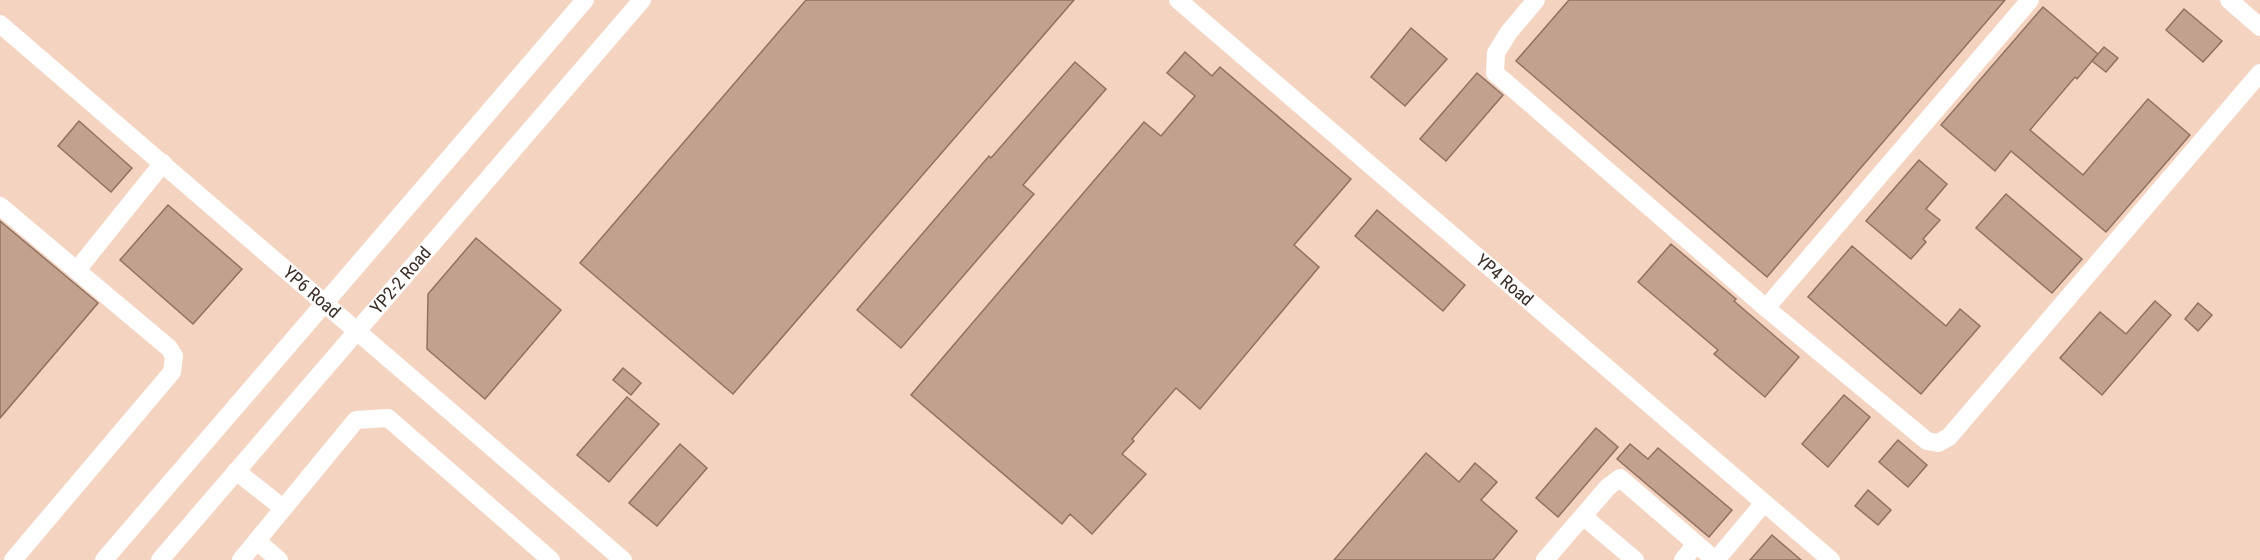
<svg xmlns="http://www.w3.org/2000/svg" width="2260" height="560" viewBox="0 0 2260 560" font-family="'Roboto Condensed',sans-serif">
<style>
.built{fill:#f4d3c0}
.building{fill:#c3a18f;stroke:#917160;stroke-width:1.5}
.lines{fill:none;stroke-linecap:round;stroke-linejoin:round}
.minor{stroke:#fff;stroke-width:18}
.labels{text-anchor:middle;stroke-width:4.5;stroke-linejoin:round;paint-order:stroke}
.street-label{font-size:18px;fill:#392b24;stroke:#ffe2d2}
</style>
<rect width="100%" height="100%" fill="#ffe2d2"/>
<rect class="built" x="0" y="0" width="2260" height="560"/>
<g class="building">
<path d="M806 0H1074L733 394 580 263Z"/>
<path d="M1569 0H2005L1767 277 1516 61Z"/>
<path d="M2043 7 2098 54 2077 79 2075 77 2030 130 2083 175 2148 99 2190 135 2106 232 2011 151 1995 171 1941 125Z"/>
<path d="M2184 9 2222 41 2203 62 2166 30Z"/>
<path d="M1411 28 1447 59 1405 106 1371 77Z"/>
<path d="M2104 47 2118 58 2106 72 2092 61Z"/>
<path d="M1185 52 1212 76 1220 67 1351 179 1294 245 1319 267 1200 409 1176 388 1132 439 1134 441 1122 454 1146 474 1092 534 1070 514 1062 524 911 395 1144 122 1161 136 1195 96 1167 73Z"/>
<path d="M1075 62 1106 89 1023 185 1034 194 901 348 857 310 989 156 991 158Z"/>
<path d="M1477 73 1503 95 1446 161 1420 139Z"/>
<path d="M79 121 132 168 111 192 58 146Z"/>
<path d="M1919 160 1947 184 1926 209 1940 220 1923 239 1926 242 1911 259 1866 221Z"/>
<path d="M2006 194 2082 259 2052 293 1976 228Z"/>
<path d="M168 205 242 269 193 324 120 260Z"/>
<path d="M1377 210 1465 285 1443 311 1355 236Z"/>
<path d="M0 221 98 303 0 418Z"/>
<path d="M476 238 561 310 485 399 427 349 428 294Z"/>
<path d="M1671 244 1736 299 1734 301 1799 357 1765 397 1714 354 1718 350 1638 282Z"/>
<path d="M1852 246 1946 326 1960 309 1980 326 1921 394 1808 297Z"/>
<path d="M2155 301 2171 315 2102 395 2060 358 2100 312 2126 334Z"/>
<path d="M2198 303 2212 315 2198 331 2185 319Z"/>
<path d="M623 368 641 383 631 395 613 380Z"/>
<path d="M1844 395 1870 417 1828 467 1802 444Z"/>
<path d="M627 397 659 424 609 482 577 455Z"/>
<path d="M1596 428 1618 447 1558 517 1536 498Z"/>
<path d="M1898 440 1927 465 1908 487 1879 462Z"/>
<path d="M680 444 707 468 657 526 629 503Z"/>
<path d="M1630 444 1648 459 1658 448 1732 510 1709 537 1617 459Z"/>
<path d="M1426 453 1459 482 1475 463 1497 482 1481 500 1517 531 1493 560H1334Z"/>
<path d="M1868 490 1891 510 1878 525 1855 506Z"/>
<path d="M1772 535 1801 560H1750Z"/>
</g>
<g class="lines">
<g class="minor">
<path id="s1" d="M1178 0 1831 560"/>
<path d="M1536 0 1509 32 1496 53 1495 73 1766 308 1927 441 1938 443 1949 437 2260 73"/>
<path d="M2229 0 2260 27"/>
<path id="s2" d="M0 24 623 560"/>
<path d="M0 206 169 348 174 356 172 372 13 560"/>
<path d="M77 270 163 163"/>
<path d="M1766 308 2030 0"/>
<path d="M236 471 283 508"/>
<path d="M1583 516 1635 560"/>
<path d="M257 541 279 560"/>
<path d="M104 560 585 0"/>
<path id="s3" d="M160 560 642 0"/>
<path d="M241 560 356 420 388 418 551 560"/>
<path d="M1545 560 1608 487 1620 478 1715 560"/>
<path d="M1683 560 1696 544"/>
<path d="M1716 560 1764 503"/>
</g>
</g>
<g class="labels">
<g class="street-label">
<text dy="6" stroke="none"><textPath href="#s3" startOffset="369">YP2-2 Road</textPath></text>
<text dy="6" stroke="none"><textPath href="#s1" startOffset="430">YP4 Road</textPath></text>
<text dy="6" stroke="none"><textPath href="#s2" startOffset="411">YP6 Road</textPath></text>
</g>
</g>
</svg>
